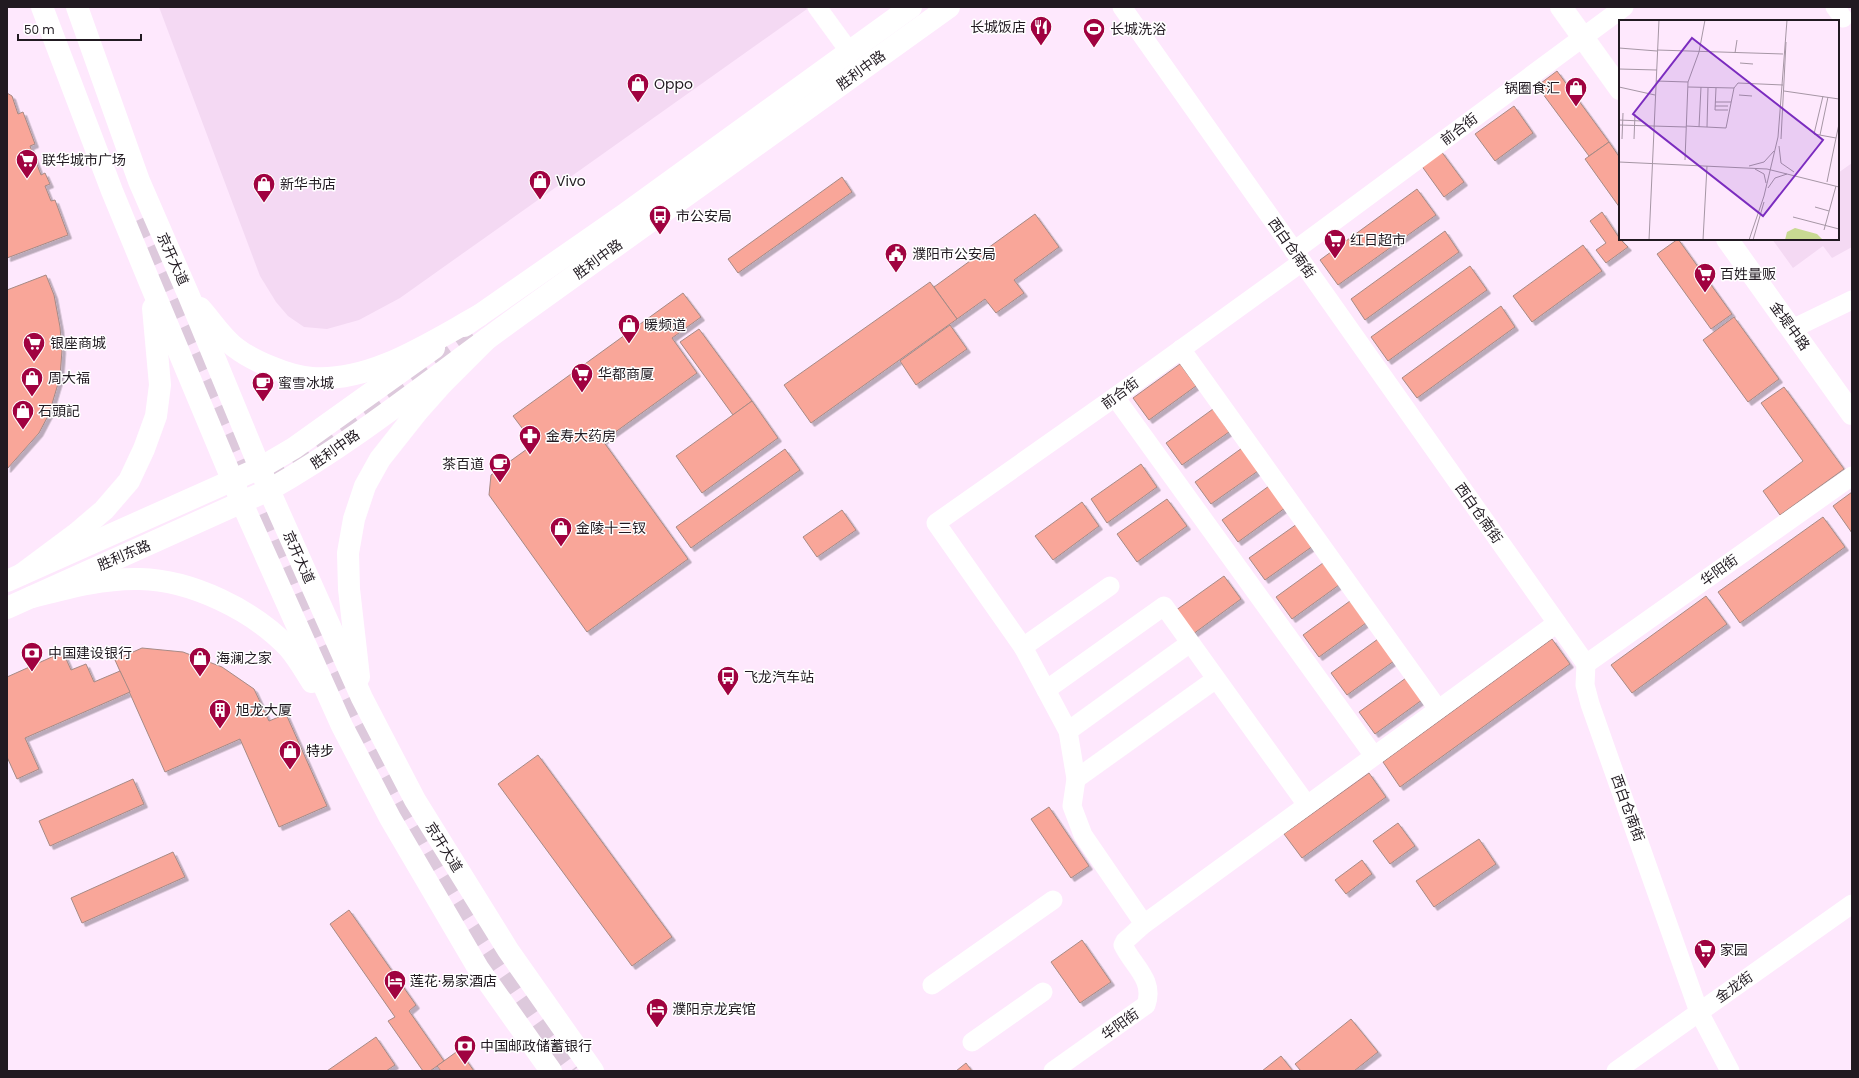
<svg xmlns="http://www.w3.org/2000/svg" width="1859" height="1078" viewBox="0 0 1859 1078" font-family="Poppins,'Noto Sans SC',sans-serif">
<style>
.built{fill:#f4d9f3}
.building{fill:#f9a699;stroke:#a68a85;filter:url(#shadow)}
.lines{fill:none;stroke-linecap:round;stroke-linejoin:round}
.street-tunnel{stroke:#ddc9dc;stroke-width:19;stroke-dasharray:19 10;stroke-linecap:butt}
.street{stroke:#fff;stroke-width:19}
.secondary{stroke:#fff;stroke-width:22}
.primary{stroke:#fff;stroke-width:22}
.labels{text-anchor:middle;stroke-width:3;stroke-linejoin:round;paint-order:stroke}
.poi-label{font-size:14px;fill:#211a21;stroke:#fff;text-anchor:start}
.street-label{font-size:14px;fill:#211a21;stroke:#fff}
.inset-road{fill:none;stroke:#a696a5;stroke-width:1}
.view{fill:#7b2cbf;fill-opacity:0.15;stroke:#7b2cbf;stroke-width:2}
.inset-edge{fill:none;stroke:#211a21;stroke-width:2}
</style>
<defs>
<filter id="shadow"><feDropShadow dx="3.5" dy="3.5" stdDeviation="0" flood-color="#0004"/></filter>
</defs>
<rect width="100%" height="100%" fill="#fee8fd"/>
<g class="built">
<path d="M159 7H805L807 9 400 298 359 320 327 329 304 327 288 316 276 302 260 276Z"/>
<path d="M1852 163V247L1832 258 1823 246 1793 268 1772 239H1838V173Z"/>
</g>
<g class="building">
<path d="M1557 71 1609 142 1589 156 1537 86Z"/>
<path d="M7 93 12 96 18 114 23 112 35 144 30 146 41 175 45 173 50 184 45 186 51 201 55 200 68 235 7 258Z"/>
<path d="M1514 106 1533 133 1495 161 1475 134Z"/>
<path d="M1609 142 1620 158V208L1585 159Z"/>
<path d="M1441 151 1464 182 1444 197 1421 165Z"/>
<path d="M842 177 852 192 738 273 728 259Z"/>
<path d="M1417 189 1436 215 1338 285 1320 260Z"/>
<path d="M1602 212 1620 239 1628 247 1606 263 1596 250 1606 243 1590 221Z"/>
<path d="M1035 214 1059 247 1014 280 1024 293 996 313 985 299 957 319 934 287Z"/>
<path d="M1445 231 1459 252 1365 320 1351 299Z"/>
<path d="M1678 239 1732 314 1711 329 1657 254Z"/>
<path d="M1583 245 1602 271 1532 322 1513 296Z"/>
<path d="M1470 266 1487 290 1388 361 1371 337Z"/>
<path d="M46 275 54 295 60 327 62 350 60 377 49 414 39 433 7 469V290Z"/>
<path d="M930 282 957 319 811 423 784 385Z"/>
<path d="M683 293 701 317 672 338 697 373 603 441 688 559 587 632 489 495 491 475 534 444 513 416Z"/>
<path d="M1501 306 1515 327 1417 398 1402 378Z"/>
<path d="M1734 317 1779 379 1748 402 1703 340Z"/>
<path d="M950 325 967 349 916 385 900 361Z"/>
<path d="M699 329 752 401 733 415 680 342Z"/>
<path d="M1180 364 1196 386 1149 420 1133 398Z"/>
<path d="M1784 387 1844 469 1780 515 1763 491 1803 461 1761 403Z"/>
<path d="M752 401 778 438 702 493 676 456Z"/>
<path d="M1213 409 1229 432 1182 465 1166 443Z"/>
<path d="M1242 448 1258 471 1211 504 1195 482Z"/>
<path d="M785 449 800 470 691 548 676 527Z"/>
<path d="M1141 464 1157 487 1107 523 1091 499Z"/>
<path d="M1269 486 1285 508 1238 542 1222 520Z"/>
<path d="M1852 492V533L1833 506Z"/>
<path d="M1167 499 1187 526 1137 562 1117 534Z"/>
<path d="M1082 502 1099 526 1053 560 1035 536Z"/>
<path d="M842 510 856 530 817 557 803 537Z"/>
<path d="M1823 517 1845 547 1740 623 1718 592Z"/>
<path d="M1297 524 1313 546 1265 580 1249 558Z"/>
<path d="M1323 563 1339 585 1292 619 1276 597Z"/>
<path d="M1224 576 1241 599 1189 637 1172 613Z"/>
<path d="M1706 596 1727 624 1632 693 1611 665Z"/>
<path d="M1350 601 1366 623 1319 657 1303 635Z"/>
<path d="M1378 639 1394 661 1347 695 1331 673Z"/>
<path d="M1552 639 1570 664 1400 787 1383 762Z"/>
<path d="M142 648 183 652 222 667 254 689 269 721 286 714 327 806 279 827 240 739 165 772 115 660Z"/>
<path d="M63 652 71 670 86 664 94 682 120 671 130 692 25 738 39 769 17 779 7 757V677Z"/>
<path d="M1406 678 1422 700 1375 734 1359 712Z"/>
<path d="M538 755 672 937 632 966 498 784Z"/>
<path d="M1369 773 1386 797 1302 858 1284 834Z"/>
<path d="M133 779 144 804 50 846 39 821Z"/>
<path d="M1049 807 1089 866 1071 878 1031 819Z"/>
<path d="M1398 823 1415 846 1390 864 1373 841Z"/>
<path d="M1479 839 1496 864 1434 907 1416 881Z"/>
<path d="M173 852 185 877 82 923 71 898Z"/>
<path d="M1362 860 1372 874 1346 894 1335 880Z"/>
<path d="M349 910 416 1005 409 1011 444 1061 430 1071H423L388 1021 395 1017 330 924Z"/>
<path d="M1082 940 1111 982 1080 1003 1051 962Z"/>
<path d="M1351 1019 1378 1052 1354 1071H1301L1295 1064Z"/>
<path d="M376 1037 395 1065 386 1071H327Z"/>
<path d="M459 1050 474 1071H441L437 1066Z"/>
<path d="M1281 1056 1293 1071H1262Z"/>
<path d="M966 1063 972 1071H956Z"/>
</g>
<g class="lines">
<g class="street-tunnel">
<path d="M136 221C176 309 217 396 255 485 284 551 309 619 340 684 404 820 482 951 573 1071"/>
<path d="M267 476 295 460 473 335"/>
</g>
<g class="street">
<path d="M817 7 849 51"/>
<path d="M1122 7 1586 664 1585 685 1590 704 1699 1012 1730 1071"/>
<path d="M1835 7 1843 18"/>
<path d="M1294 251 1624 7"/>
<path d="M1302 262 1115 397 936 523 1023 647 1068 731 1076 779 1072 806 1083 835 1144 924 1557 623"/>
<path d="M1792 329 1852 300"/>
<path d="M1181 349 1438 709"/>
<path d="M1115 397 1374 756"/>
<path d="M1023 647 1110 586"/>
<path d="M1586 664 1852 476"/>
<path d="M1046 690 1164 606 1307 805"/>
<path d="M1068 731 1190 643"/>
<path d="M1076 779 1216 679"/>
<path d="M932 985 1053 900"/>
<path d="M972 1042 1043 992"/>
<path d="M1053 1071 1146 1005C1155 980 1133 966 1123 945L1125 941 1144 924"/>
<path d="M1616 1071 1852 904"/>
</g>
<g class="secondary">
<path d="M1561 7 1620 89"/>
<path d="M1727 239 1852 414"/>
<path d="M464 326 625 214 911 7"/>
<path d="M7 581 260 468 294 448 434 348"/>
<path d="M7 608 269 490C357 440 435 376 517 317 661 214 805 110 949 7"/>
</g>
<g class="primary">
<path d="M42 7 112 191 150 283 242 503 342 726 390 818 478 968 551 1071"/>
<path d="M77 7 139 181 189 296 269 490 362 698 415 800 508 950 593 1071"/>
<path d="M200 308C211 320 223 339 236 348 246 356 259 362 271 367 283 372 298 377 312 378 372 382 429 343 480 315"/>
<path d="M22 574 77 533 104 510 129 481 144 449 156 416 160 385 153 308"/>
<path d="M32 597C67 588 103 578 140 579 191 580 253 610 288 647 297 657 305 671 312 682"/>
<path d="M359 677 349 589 348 553 354 519 365 486 380 459 418 411 442 384 487 339"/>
</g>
</g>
<defs>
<g id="restaurant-pin" transform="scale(1.15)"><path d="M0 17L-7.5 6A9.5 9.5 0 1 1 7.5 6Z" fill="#a00240" stroke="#fff"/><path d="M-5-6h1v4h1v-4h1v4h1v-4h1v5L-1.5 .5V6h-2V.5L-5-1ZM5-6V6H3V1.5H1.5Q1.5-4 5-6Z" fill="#fff"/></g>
<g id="stadium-pin" transform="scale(1.15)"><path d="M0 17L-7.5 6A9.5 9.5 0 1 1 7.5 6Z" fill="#a00240" stroke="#fff"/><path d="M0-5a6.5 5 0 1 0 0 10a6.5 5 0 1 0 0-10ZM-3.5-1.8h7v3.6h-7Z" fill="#fff"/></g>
<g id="shop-pin" transform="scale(1.15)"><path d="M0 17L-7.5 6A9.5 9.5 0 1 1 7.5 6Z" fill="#a00240" stroke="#fff"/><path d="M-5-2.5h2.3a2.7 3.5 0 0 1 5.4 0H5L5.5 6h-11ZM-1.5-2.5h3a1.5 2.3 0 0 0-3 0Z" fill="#fff"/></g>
<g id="supermarket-pin" transform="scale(1.15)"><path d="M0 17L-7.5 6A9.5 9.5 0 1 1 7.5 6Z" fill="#a00240" stroke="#fff"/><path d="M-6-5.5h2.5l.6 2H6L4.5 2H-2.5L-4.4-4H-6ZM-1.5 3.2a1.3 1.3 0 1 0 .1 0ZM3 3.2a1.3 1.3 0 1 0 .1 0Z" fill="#fff"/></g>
<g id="bus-pin" transform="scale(1.15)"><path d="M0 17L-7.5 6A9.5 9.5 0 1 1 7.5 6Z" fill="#a00240" stroke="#fff"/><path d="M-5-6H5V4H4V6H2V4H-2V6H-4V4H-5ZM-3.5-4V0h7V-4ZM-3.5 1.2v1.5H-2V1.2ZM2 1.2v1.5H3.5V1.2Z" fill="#fff"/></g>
<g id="civic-pin" transform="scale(1.15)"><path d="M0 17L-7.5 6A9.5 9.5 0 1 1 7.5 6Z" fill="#a00240" stroke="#fff"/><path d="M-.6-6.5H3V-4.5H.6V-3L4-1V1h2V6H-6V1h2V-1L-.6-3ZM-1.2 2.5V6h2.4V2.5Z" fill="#fff"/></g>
<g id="cafe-pin" transform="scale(1.15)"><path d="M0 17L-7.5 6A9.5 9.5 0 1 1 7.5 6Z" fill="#a00240" stroke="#fff"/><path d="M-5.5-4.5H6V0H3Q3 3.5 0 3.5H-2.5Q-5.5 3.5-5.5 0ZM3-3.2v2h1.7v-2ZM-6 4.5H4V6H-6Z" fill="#fff"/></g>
<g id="pharmacy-pin" transform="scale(1.15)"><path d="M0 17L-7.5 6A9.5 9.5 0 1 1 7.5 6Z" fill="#a00240" stroke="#fff"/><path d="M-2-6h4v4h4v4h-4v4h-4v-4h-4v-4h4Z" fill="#fff"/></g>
<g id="bank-pin" transform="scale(1.15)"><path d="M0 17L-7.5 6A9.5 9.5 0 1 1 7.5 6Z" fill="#a00240" stroke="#fff"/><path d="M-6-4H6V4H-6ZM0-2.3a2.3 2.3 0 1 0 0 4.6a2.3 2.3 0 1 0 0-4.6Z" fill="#fff"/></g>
<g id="building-pin" transform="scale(1.15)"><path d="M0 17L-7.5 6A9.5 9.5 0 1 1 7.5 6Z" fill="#a00240" stroke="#fff"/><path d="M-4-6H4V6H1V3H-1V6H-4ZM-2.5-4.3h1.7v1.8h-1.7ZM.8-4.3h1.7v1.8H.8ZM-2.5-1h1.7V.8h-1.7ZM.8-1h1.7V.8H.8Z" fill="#fff"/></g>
<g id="hotel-pin" transform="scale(1.15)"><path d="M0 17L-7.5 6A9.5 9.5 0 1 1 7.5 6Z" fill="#a00240" stroke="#fff"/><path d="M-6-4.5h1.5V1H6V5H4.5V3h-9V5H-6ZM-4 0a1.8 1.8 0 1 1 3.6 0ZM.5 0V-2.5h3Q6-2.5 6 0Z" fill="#fff"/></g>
</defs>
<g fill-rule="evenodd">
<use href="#restaurant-pin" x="1041" y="27"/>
<use href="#stadium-pin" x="1094" y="29"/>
<use href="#shop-pin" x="638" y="84"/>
<use href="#shop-pin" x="1576" y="88"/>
<use href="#supermarket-pin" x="27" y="160"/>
<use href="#shop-pin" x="540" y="181"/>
<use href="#shop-pin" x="264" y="184"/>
<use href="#bus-pin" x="660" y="216"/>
<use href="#supermarket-pin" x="1335" y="240"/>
<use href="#civic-pin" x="896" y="254"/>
<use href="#supermarket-pin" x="1705" y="274"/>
<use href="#shop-pin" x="629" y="325"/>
<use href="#supermarket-pin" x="34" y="343"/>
<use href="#supermarket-pin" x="582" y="374"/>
<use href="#shop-pin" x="32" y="378"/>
<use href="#cafe-pin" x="263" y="383"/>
<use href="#shop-pin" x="23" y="411"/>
<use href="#pharmacy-pin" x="530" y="436"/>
<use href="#cafe-pin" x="500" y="464"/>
<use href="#shop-pin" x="561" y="528"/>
<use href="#bank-pin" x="32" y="653"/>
<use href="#shop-pin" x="200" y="658"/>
<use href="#bus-pin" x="728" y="677"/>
<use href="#building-pin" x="220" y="710"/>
<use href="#shop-pin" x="290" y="751"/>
<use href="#supermarket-pin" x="1705" y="950"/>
<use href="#hotel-pin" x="395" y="981"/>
<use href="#hotel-pin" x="657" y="1009"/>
<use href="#bank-pin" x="465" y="1046"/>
</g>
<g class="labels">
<g class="poi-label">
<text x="1026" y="32" text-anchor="end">长城饭店</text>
<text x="1110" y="34">长城洗浴</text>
<text x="654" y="89">Oppo</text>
<text x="1560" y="93" text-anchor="end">锅圈食汇</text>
<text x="42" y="165">联华城市广场</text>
<text x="556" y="186">Vivo</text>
<text x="280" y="189">新华书店</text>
<text x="676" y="221">市公安局</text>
<text x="1350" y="245">红日超市</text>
<text x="912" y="259">濮阳市公安局</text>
<text x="1720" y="279">百姓量贩</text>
<text x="644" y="330">暖频道</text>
<text x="50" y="348">银座商城</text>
<text x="598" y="379">华都商厦</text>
<text x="48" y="383">周大福</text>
<text x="278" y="388">蜜雪冰城</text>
<text x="38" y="416">石頭記</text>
<text x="546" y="441">金寿大药房</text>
<text x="484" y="469" text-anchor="end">茶百道</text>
<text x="576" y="533">金陵十三钗</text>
<text x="48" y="658">中国建设银行</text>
<text x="216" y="663">海澜之家</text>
<text x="744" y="682">飞龙汽车站</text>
<text x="236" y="715">旭龙大厦</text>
<text x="306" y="756">特步</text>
<text x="1720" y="955">家园</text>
<text x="410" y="986">莲花·易家酒店</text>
<text x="672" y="1014">濮阳京龙宾馆</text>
<text x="480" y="1051">中国邮政储蓄银行</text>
</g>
<g class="street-label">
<text transform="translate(861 70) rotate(-36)" y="5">胜利中路</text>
<text transform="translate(1459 129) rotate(-37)" y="5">前合街</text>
<text transform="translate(1292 248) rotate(55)" y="5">西白仓南街</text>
<text transform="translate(173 259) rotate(66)" y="5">京开大道</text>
<text transform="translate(598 259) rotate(-36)" y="5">胜利中路</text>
<text transform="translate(1790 326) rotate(54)" y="5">金堤中路</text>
<text transform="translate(1120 393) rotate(-36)" y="5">前合街</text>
<text transform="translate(335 449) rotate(-35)" y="5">胜利中路</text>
<text transform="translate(1479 513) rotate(55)" y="5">西白仓南街</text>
<text transform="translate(124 555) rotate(-23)" y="5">胜利东路</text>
<text transform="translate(299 557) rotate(66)" y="5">京开大道</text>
<text transform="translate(1719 570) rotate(-35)" y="5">华阳街</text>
<text transform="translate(1628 808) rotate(70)" y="5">西白仓南街</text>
<text transform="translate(444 847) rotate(58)" y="5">京开大道</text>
<text transform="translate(1734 987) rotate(-35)" y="5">金龙街</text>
<text transform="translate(1120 1024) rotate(-35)" y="5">华阳街</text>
</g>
</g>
<g transform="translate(1619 20)">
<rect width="220" height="220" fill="#fee8fd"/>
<path d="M176 208 198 214 204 220H166L168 212Z" fill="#c8d992"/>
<path class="inset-road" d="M0 28 38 31M38 30 164 34M116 33 118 20M121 43 134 44M0 49 38 50M37 61 69 62M0 67 36 75M97 68 96 90H109M115 68 119 63 164 65M165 71 220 79M120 75 133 76M204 76 195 114 217 118 208 162M96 82H112M96 86H109M0 100 23 101M0 105 67 107M67 106 107 108 115 68 69 67M80 107 82 67M88 107 89 68M201 115 209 77M217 118 220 104M3 119 4 93M15 119 16 94M162 119 167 22M160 126 162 143 175 152M66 140 69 62 80 32 86 0M0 142 148 149 220 167M130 146 145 142 155 131M136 149 145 154 147 163M149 168 156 158 168 154M196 187 210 191M174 197 220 209M205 210 217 166M30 220 40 0M84 220 88 146M130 220 145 176 159 117 168 0M134 220 145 182"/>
<path class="view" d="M73 18 204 120 144 196 14 94Z"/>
<rect width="220" height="220" class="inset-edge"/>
</g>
<rect width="1859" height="1078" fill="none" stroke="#211a21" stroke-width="16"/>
<path d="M18 34v6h123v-6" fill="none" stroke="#211a21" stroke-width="2"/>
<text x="24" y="34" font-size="12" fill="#211a21" stroke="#ffffff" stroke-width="3" paint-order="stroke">50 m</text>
</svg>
